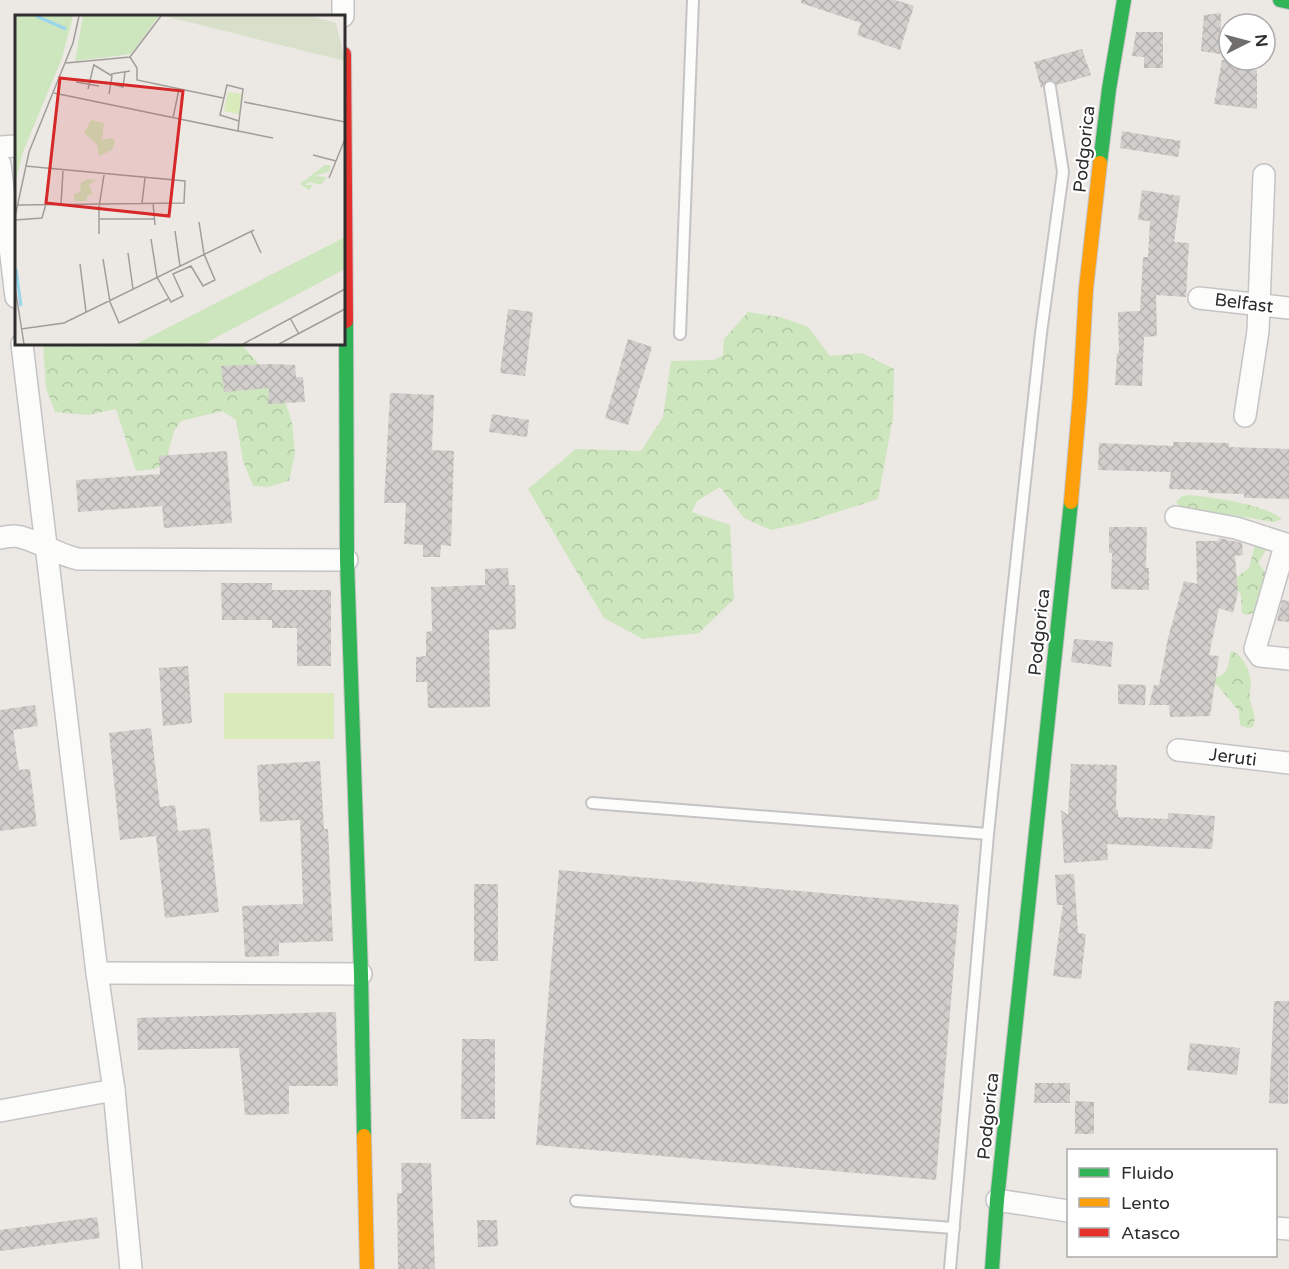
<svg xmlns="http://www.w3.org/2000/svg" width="1289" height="1269" viewBox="0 0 1289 1269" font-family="'Varela Round',sans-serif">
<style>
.forest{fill:url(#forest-crowns)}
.pitch{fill:#d9eabb}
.building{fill:url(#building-cross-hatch)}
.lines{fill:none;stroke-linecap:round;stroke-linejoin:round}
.lane-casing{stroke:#c5c4c5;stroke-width:14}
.street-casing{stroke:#c5c4c5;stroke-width:24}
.fast-casing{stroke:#c5c4c5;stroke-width:16}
.slow-casing{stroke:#c5c4c5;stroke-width:16}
.jam-casing{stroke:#c5c4c5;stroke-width:16}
.lane{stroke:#fcfcfb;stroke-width:10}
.street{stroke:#fcfcfb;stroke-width:21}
.fast{stroke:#30b455;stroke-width:14}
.slow{stroke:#ff9f0a;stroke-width:14}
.jam{stroke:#e5322d;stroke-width:14}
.labels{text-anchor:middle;stroke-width:4.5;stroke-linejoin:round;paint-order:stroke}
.street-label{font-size:18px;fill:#2e2e2e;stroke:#fff}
.inset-river{fill:none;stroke:#99d6ec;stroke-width:3}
.inset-road{fill:none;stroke:#a09e9b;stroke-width:1.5}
.view{fill:#d62828;fill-opacity:0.15;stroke:#d62828;stroke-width:3}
.inset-edge{fill:none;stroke:#2e2e2e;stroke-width:3}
</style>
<defs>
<pattern id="forest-crowns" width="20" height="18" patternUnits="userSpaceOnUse" patternTransform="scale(1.5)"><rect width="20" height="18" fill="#cee6be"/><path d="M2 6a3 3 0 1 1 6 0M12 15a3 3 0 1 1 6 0" fill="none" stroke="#b1c6a4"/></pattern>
<pattern id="building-cross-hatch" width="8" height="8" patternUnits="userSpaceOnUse" patternTransform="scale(1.5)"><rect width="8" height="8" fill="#d1cecb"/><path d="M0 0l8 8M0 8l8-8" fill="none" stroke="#b4b1af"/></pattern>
</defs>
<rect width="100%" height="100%" fill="#ece8e4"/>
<g class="forest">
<path d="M748 312 780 317 808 327 830 356 862 353 894 369 893 418 878 499 803 523 771 530 744 518 720 487 697 501 692 512 730 525 734 599 699 633 643 639 604 618 528 489 576 449 641 451 663 417 671 361 714 360 723 355 724 339Z"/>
<path d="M43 344H241L281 389 292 422 295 453 289 481 267 487 253 486 243 461 236 420 222 411 181 421 174 431 165 464 155 469 136 471 116 409 88 415 55 412 46 388Z"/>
<path d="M1191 495C1216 498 1263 504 1282 519L1274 522C1258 519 1242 517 1226 514 1207 512 1189 517 1176 502L1182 496Z"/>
<path d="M1258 542 1268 547 1258 563 1267 575 1260 611 1246 615 1242 613C1240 604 1244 594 1236 588L1234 579 1249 568 1255 545Z"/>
<path d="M1231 651C1240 652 1248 667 1250 676 1252 684 1249 692 1250 700 1252 710 1257 716 1253 727L1248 728 1240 725 1239 711 1217 685 1213 684 1212 674 1216 677 1221 676 1227 670Z"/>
</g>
<rect class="pitch" x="224" y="693" width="110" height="46"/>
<g class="building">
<path d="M801 0H895L914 6 900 50 857 35 861 23 801 3Z"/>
<path d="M1221 13 1220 54 1201 51 1204 15Z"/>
<path d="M1136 32H1163V68H1144V57L1132 56Z"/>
<path d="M1082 49 1091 75 1057 85 1053 80H1048L1041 88 1034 62Z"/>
<path d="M1222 60H1248V70H1257V109L1214 104Z"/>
<path d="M1122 131 1181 141 1178 157 1120 148Z"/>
<path d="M1142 190 1180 196 1174 242 1189 243 1186 297 1156 295 1157 336 1144 337 1142 386 1115 385 1117 353H1119L1118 312 1140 311 1143 257H1148L1150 221 1138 220Z"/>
<path d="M508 309 533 312 525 376 500 373Z"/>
<path d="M628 339 652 347 628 425 605 418Z"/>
<path d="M271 364 295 365 296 377H303L305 402 268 404 269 388 224 392 221 366Z"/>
<path d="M390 393 434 395 432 450 454 451 451 546 441 545 440 557H423V545L404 544 406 503H384Z"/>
<path d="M492 414 529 420 527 437 489 432Z"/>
<path d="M1173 442 1229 443V447L1289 449V499L1244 498V494L1208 493V490L1169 489 1171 472 1098 470 1099 443 1173 446Z"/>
<path d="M227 451 232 523 164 528 162 506 78 512 76 480 160 474 159 456Z"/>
<path d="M1109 527H1147L1146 568H1149V590L1111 589 1112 553H1109Z"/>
<path d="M1219 538 1242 543 1243 555 1235 556 1238 593 1233 613 1219 608 1209 655 1219 656 1210 716 1170 717 1169 705H1149L1154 685H1159L1168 638 1184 581 1197 584 1196 541H1219Z"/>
<path d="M508 568 509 585H515L516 629 489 630 490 707 428 708 427 682H416V657L426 656V632L432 631 431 587 485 585V569Z"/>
<path d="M221 583H272V590H331V666H297V628H272V620H222Z"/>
<path d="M1282 600 1289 601V622L1277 621Z"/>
<path d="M1074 639 1113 642 1111 667 1071 662Z"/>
<path d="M188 666 192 723 163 726 159 668Z"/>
<path d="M1118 684 1146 685 1145 705 1118 704Z"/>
<path d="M35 705 38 726 13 730 19 770 30 769 37 826 0 831V710Z"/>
<path d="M151 728 160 807 175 805 178 831 210 828 219 912 165 918 156 836 120 840 109 733Z"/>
<path d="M320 761 324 829H328L333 941 279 943V956L245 957 242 906 303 904 300 820 260 822 257 765Z"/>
<path d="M1071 764 1117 765 1116 810H1118V817L1168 819V813L1215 816 1212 849 1107 844 1108 860 1064 863 1061 810 1068 815Z"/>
<path d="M559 870 959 905 936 1180 536 1145Z"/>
<path d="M1074 874 1078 933 1086 934 1081 979 1053 976 1063 905H1057L1055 875Z"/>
<rect x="474" y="884" width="24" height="77"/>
<path d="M1274 1001H1289L1288 1104 1269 1103Z"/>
<path d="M336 1012 338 1086H289V1114L245 1115 239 1048 138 1050 137 1018Z"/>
<path d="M462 1039H495V1119H461Z"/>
<path d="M1190 1043 1240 1048 1237 1075 1187 1070Z"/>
<path d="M1035 1083H1070V1103H1034Z"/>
<path d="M1075 1101 1094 1102V1134H1075Z"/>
<path d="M401 1163H431L435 1269H398L397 1193H402Z"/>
<path d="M97 1217 100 1238 0 1251V1230Z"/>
<path d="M477 1220H497L498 1246 478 1247Z"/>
</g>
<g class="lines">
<g class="lane-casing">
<g id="lane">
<path d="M680 334 693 0"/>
<path d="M592 803 988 834"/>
<path d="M576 1201 954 1228"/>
<path d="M950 1269 988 834 1009 629 1041 333 1063 172 1050 87"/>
</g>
</g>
<g class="street-casing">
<g id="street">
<path d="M343 0V16"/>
<path d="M0 147 16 146"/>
<path d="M0 164 16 297"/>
<path d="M1199 298 1289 308"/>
<path d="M22 344 97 973 114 1090 131 1269"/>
<path d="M1245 416 1258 331 1264 175"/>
<path d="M1176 517 1236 528 1289 545"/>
<path d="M0 538C5 537 10 536 14 536 32 537 57 555 78 559L347 560"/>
<path d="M1285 546 1255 649 1260 656 1289 659"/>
<path d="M1178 750 1289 763"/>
<path d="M97 973 361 974"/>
<path d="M0 1111 114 1090"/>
<path d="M997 1200 1068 1211"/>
<path d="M1276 1228 1289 1229"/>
</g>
</g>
<g class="fast-casing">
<g id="fast">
<path d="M1280 0 1289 2"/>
<path d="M1100 163 1109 89 1124 0"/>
<path d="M346 321 347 560 361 974 364 1136"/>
<path d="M992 1269 997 1200 1071 502"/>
</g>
</g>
<g class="slow-casing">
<g id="slow">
<path d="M1071 502 1080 396 1086 289 1100 163"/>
<path d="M364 1136 367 1269"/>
</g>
</g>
<g class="jam-casing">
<path id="jam" d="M344 54 346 321"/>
</g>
<use href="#lane" class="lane"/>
<use href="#street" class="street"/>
<use href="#fast" class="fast"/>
<use href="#slow" class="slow"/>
<use href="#jam" class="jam"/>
</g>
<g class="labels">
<g class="street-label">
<text transform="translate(1084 149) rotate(-84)" y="6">Podgorica</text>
<text transform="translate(1244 303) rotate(7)" y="6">Belfast</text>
<text transform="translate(1039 632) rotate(-84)" y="6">Podgorica</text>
<text transform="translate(1233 757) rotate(7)" y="6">Jeruti</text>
<text transform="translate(988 1116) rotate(-84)" y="6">Podgorica</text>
</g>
</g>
<g transform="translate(15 15)">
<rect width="330" height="330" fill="#ece8e4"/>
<path d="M0 1H58L47 43 8 137 0 169Z" fill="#cee6be"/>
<path d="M68 1H144L116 39 60 46ZM76 105 89 108 87 125 97 123 100 126 97 135 84 141 82 130 69 118ZM310 150H315V156L300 161 312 162 306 170 294 167 290 170H298L294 175 285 169ZM72 164 81 165 74 170 78 179 72 181V186H59V179L65 177 66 168Z" fill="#cee6be"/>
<path d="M149 1H296L321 8 330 46Z" fill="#d8e0cc"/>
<path d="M330 222V254L189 329H121Z" fill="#cee6be"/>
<path d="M213 77 227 79 224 99 209 96Z" fill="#d9eabb"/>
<path class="inset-river" d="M21 1 51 14M1 254 6 291"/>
<path class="inset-road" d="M115 42 122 53V65L208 83M51 48 115 42 146 1M79 50 97 61 94 79M96 59 115 56M61 67 84 71M97 69 108 72 110 57M212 70 228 74 224 106 205 100ZM73 74 79 49M39 78 223 116 224 106M229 87 330 107M158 103 164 74M223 116 258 123M298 140 321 146M314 163 330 124M127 188 130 163M138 188 140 210M46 189 48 156M3 190 169 188 170 166 10 151M0 202 14 137 58 28 64 1M84 204H139M0 205 27 203 31 189M160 216 165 251M236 216 246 238M84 219V192L89 160M136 224 142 262 156 287 168 281 158 259 176 251 188 271 200 265 189 239 184 207M113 238 118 274M88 244 95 287 104 308 153 284M65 249 71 297M0 272 9 329M275 303 284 319M6 314 49 308 239 215M228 329 330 274M264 329 330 294"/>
<path class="view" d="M45 63 168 76 154 201 31 188Z"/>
<rect width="330" height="330" class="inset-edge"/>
</g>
<rect x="1067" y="1149" width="210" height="108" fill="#ffffff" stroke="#ababab" stroke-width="1.5"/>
<rect x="1079" y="1168" width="30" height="9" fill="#30b455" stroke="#ababab" stroke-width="1.5"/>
<text x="1121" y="1179" font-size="18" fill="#2e2e2e">Fluido</text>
<rect x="1079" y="1198" width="30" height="9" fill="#ff9f0a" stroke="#ababab" stroke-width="1.5"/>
<text x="1121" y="1209" font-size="18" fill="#2e2e2e">Lento</text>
<rect x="1079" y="1228" width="30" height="9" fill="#e5322d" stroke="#ababab" stroke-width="1.5"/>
<text x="1121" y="1239" font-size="18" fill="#2e2e2e">Atasco</text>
<g transform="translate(1247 42) rotate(84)"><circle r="28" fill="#ffffff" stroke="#ababab" stroke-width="1.5"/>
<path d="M0-4.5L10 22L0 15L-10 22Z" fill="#706f6e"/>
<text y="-9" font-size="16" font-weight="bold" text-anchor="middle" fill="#2e2e2e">N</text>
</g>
</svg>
